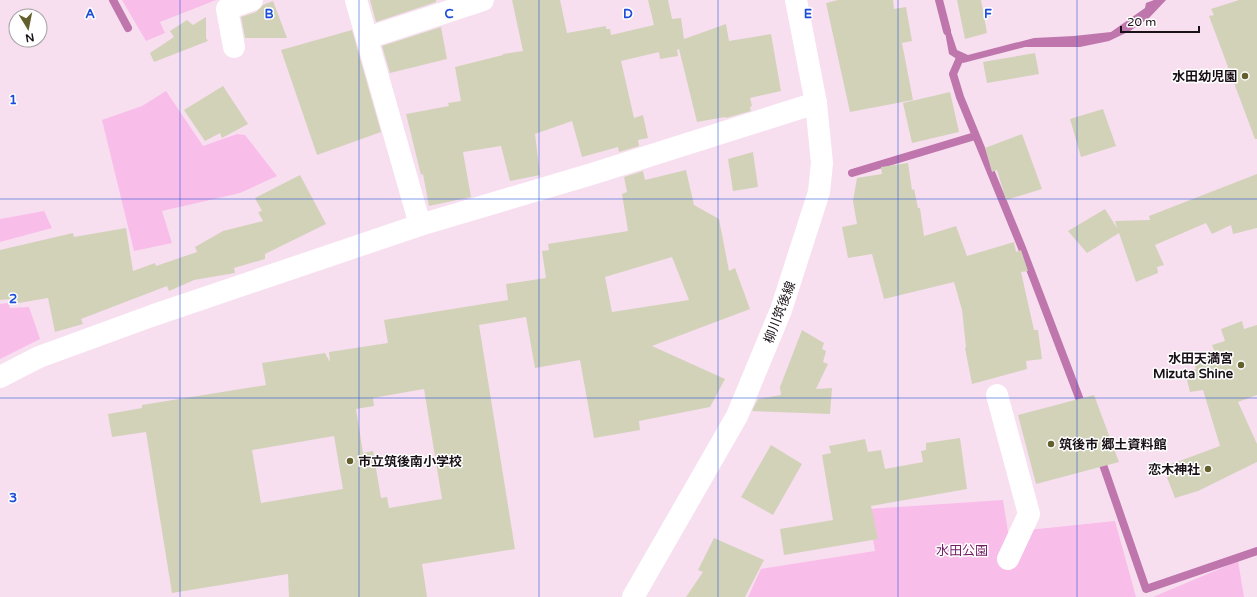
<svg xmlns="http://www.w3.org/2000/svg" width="1257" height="597" viewBox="0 0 1257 597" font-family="'Varela Round','Noto Sans JP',sans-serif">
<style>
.green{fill:#f9bde9}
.water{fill:#be76ac}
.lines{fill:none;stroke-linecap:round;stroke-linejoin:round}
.stream{stroke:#be76ac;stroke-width:8}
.building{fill:#d2d2b9;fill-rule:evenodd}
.street{stroke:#fff;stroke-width:22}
.secondary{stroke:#fff;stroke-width:22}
.grid{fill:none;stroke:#1d4ed8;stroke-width:1;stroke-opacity:0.55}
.poi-dot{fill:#63602d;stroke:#fff;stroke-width:1.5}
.labels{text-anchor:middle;stroke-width:3;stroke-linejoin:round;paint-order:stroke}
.poi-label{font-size:13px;font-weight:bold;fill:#191117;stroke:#fff;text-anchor:end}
.street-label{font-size:13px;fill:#191117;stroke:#fff}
.park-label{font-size:13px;fill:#731d63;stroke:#fff}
.grid-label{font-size:13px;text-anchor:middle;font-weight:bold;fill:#1d4ed8;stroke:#fff;stroke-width:3;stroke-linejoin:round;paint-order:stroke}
</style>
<rect width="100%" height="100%" fill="#f7dff0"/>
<g class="green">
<path d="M122 0H216L160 22 165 33 146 41Z"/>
<path d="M166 91 203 146 237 134 245 135 277 176 240 193 162 211 172 243 134 251 102 120 142 106Z"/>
<path d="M44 211 52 228 0 242V219Z"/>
<path d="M8 303 10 308 29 307 40 339 0 359V304Z"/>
<path d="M1003 500 1008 532 1115 521 1136 597H748L761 569 875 551 868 509Z"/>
<path d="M1238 561 1244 597H1153Z"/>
</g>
<path class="water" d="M1154 0H1166L1149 18 1130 31 1109 41 1080 47H1025L963 63 949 54 943 21 947 20 957 50 968 55 1034 38 1074 36 1111 32 1145 8 1146 3Z"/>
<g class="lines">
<g class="stream">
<path d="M113 0 128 28"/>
<path d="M939 0 947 31"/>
<path d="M960 58 953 74 960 97 1022 248 1083 408"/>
<path d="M852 173 975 136"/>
<path d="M1100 456 1146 589 1257 551"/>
</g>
</g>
<g class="building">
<path d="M370 0H436V2L376 22Z"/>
<path d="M512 0H560L567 33 606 26V29H610L611 35 654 25 648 0H668L672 19 681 18 684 39 726 24 729 41 771 34 781 91 750 98 752 106 750 107 751 111 726 118 725 117 697 122 679 49 677 50 678 56 660 59 659 52 621 61 634 118 643 115 648 138 638 140 639 146 619 152 618 147 582 157 572 121 535 134 540 175 510 181 501 146 463 152 471 197 429 206 423 174 421 175 406 114 449 106 448 103 461 101 455 67 503 55V54L523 51Z"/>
<path d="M838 0H893L894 9 906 7 912 41 902 43 913 100 850 112 826 3Z"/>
<path d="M957 0H981L987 33 965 39Z"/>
<path d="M1239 0H1257V139H1255L1209 16 1214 15 1211 9Z"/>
<path d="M273 1 287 38H245L241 17 256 12 263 5Z"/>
<path d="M206 17V38L208 41 154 62 150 53 174 37 170 31 187 20 193 25Z"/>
<path d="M441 27 447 59 390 73 382 46Z"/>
<path d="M352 30 381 132 317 155 281 50Z"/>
<path d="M1035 53 1039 74 987 83 983 62Z"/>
<path d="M223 86 248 124 222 138 220 133 205 141 184 110Z"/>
<path d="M950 92 959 132 912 143 903 103Z"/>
<path d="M1103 109 1116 146 1081 157 1070 119Z"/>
<path d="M1022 134 1042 189 1006 200 997 170 992 172 985 148Z"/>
<path d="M753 152 758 187 733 191 728 159Z"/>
<path d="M908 163 912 190 914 189 918 208H920L924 236 956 226 967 256 1014 242 1016 252 1021 250 1028 271 1021 272 1034 330H1038L1042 359 1026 361 1027 369 972 384 965 348 966 347 962 310 954 282 884 299 872 254 848 258 842 227 857 224 853 201 857 178 882 174 881 167Z"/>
<path d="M686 170 694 205 719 219 729 271 735 268 750 309 652 346 725 379 710 407 639 421 640 430 594 438 580 360 535 368 526 317 479 325 515 549 422 564 427 597H289L288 574 172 593 146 432 112 437 108 414 142 408V405L266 385 262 363 325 353 330 362 329 352 388 343 384 320 508 300 506 284 546 278 542 251 549 250 548 244 628 231 622 194 627 192 624 177 643 171 645 180ZM672 257 689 300 612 312 605 277ZM424 389 442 499 389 508 387 497 381 498 373 451 363 453 356 409 374 406 373 398ZM334 436 343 489 261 503 252 450Z"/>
<path d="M1257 174V228L1233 234 1231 225 1212 234 1206 223 1155 245 1164 265 1157 267 1158 273 1136 282 1119 233 1087 253 1068 231 1105 209 1117 228 1115 221 1150 220 1149 216Z"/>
<path d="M300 175 326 224 265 254V259L234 268 235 273 194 280 169 291 167 286 81 319 83 324 55 332 48 298 13 304 12 299 0 300V250L73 233 74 237 126 228 133 271 155 263 156 266 197 252 195 247 223 231 263 221 258 212 262 211 255 198Z"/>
<path d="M1242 321 1244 329 1257 325V395L1238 402 1257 444V462L1198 491 1175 498 1163 467 1220 446 1203 390 1190 392 1185 372 1196 369 1192 357 1214 350 1212 345 1225 341 1221 329Z"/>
<path d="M802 330 824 343 822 349 826 351 823 362 828 364 816 389 832 388 830 414 752 411 758 399 781 395 780 387Z"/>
<path d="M1094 395 1119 462 1036 484 1018 415Z"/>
<path d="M960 438 967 489 871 506 878 539 784 555 780 529 833 520 822 455 831 453 829 446 865 439 868 452 881 450 885 469 923 462 921 451 926 450V443Z"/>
<path d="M771 445 802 464 773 515 741 497Z"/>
<path d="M714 538 764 560 745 597H686L703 572 698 570Z"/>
</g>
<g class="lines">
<g class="street">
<path d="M356 0 420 225"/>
<path d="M367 38 483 0"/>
<path d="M234 47 227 9 252 0"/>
<path d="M0 377 39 357 154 315 420 225 595 173 816 103"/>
<path d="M997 395 1029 514 1008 559"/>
</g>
<path class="secondary" d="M633 597 737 416 781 310 819 192 822 163 816 103 796 0"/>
</g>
<path class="grid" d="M180 0V597M359 0V597M539 0V597M718 0V597M898 0V597M1077 0V597M0 199H1257M0 398H1257"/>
<g class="poi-dot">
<circle cx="1245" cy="76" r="4"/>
<circle cx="1241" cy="365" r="4"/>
<circle cx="1051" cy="444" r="4"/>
<circle cx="350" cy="461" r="4"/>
<circle cx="1208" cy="469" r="4"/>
</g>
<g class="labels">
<g class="poi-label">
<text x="1237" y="81">水田幼児園</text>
<text x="1233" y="363">水田天満宮<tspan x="1233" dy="15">Mizuta Shine</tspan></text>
<text x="1059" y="449" text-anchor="start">筑後市 郷土資料館</text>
<text x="358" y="466" text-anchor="start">市立筑後南小学校</text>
<text x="1200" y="474">恋木神社</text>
</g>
<g class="street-label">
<text transform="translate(779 312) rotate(-69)" y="5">柳川筑後線</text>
</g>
<g class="park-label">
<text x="962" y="555">水田公園</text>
</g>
</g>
<g class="grid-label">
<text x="90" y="18">A</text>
<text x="269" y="18">B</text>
<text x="449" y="18">C</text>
<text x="628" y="18">D</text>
<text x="808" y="18">E</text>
<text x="988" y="18">F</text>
<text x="13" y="104">1</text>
<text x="13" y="303">2</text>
<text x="13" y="502">3</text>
</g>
<g transform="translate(28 28) rotate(170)"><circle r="19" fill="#ffffff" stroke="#a3a0a2"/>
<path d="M0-3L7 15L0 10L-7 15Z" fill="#63602d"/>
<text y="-6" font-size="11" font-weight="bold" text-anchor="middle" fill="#191117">N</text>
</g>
<path d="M1121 26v6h78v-6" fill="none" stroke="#191117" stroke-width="2"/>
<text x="1127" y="26" font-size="12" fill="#191117" stroke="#ffffff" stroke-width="3" paint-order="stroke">20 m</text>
</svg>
